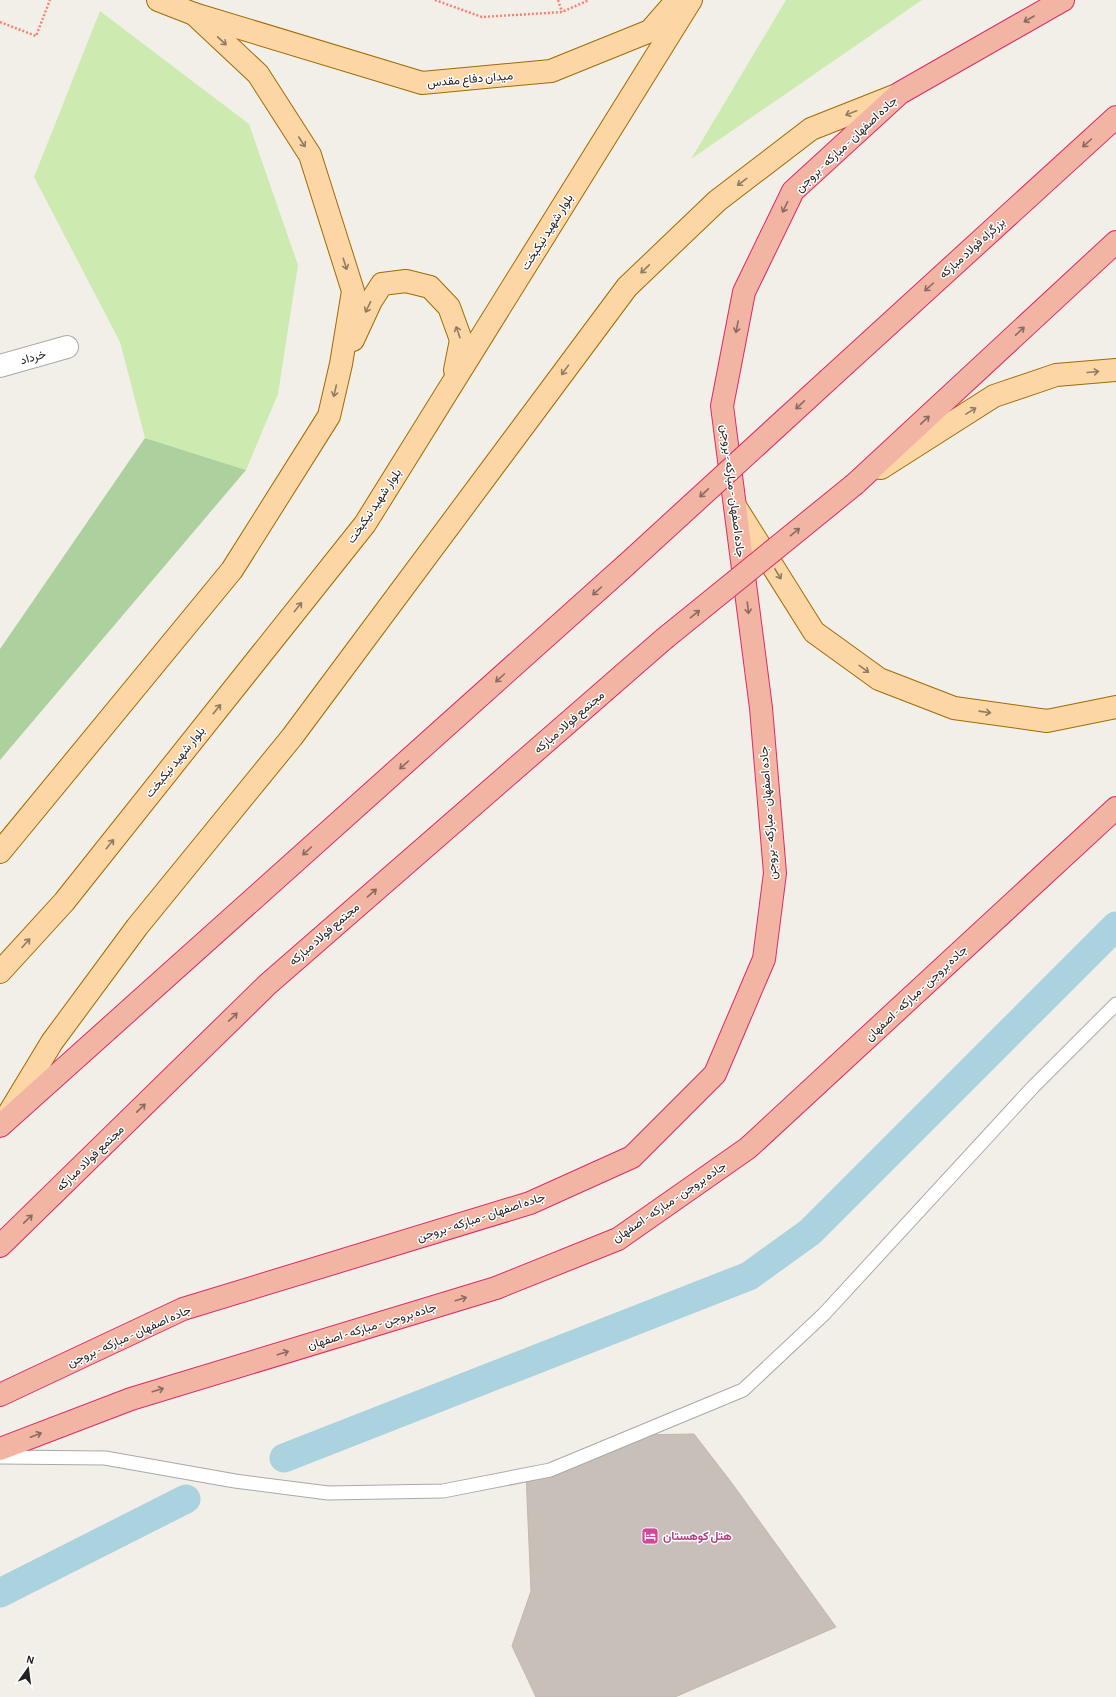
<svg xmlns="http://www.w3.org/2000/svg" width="1116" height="1697" viewBox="0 0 1116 1697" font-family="'Alegreya Sans',Vazirmatn,sans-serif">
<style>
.grass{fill:#cdebb0}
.forest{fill:#add19e}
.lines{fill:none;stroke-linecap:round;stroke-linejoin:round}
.canal{stroke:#aad3df;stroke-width:29}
.building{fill:#c7bfb8;stroke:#c4b6ab}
.service-casing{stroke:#a9a9a9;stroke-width:15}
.minor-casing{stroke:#a9a9a9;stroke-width:24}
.primary-casing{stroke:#a06b00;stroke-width:24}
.trunk-casing{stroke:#dc2a67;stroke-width:24}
.path{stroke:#fa8072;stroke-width:2.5;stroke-dasharray:2 2;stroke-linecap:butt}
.service{stroke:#fff;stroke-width:13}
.minor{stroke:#fff;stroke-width:22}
.primary{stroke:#fcd6a4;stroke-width:22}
.trunk{stroke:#f2b4a3;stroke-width:22}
.trunk-bridge-casing{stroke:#dc2a67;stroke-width:24;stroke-linecap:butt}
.trunk-bridge{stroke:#f2b4a3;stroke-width:22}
.oneway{stroke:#8a6b62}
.oneway2{stroke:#8f7c63}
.labels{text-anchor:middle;stroke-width:3;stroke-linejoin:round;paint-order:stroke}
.street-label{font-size:12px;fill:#222;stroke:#fff}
.hotel-label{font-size:12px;font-weight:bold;fill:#b23c85;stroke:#fff;text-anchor:start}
</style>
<rect width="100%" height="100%" fill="#f2efe9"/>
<g class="grass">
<path d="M786 0H922L691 159Z"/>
<path d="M100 11 249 124 298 265 278 394 246 470 145 438 120 342 34 177Z"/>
</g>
<path class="forest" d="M145 438 246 470 0 760V649Z"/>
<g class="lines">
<g class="canal">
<path d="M284 1458 749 1276 810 1232 1116 926"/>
<path d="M0 1593 186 1499"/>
</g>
</g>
<path class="building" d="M694 1434 731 1482 836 1627 675 1697H536L512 1646 531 1591 526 1474 635 1435Z"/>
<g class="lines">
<g class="service-casing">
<path id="service" d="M0 1457 105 1458 235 1481 328 1493 443 1491 550 1470 743 1390 824 1314 1033 1087 1116 1004"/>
</g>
<g class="minor-casing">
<path id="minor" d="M0 366 67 347"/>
</g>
<g class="primary-casing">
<g id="primary">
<path d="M158 0 194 14 422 83 551 71 650 31 677 0"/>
<path d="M353 340 371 301 382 284 406 281 430 287 449 307 461 340 455 370"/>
<path d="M881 468 994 396 1056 375 1116 370"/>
<path d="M735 506 814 632 879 679 954 708 1047 721 1116 707"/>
<path d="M0 852 232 570 329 416 341 364 353 291 310 155 258 74 194 14"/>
<path d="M0 972 64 902 365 524 691 0"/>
<path d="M6 1118 52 1042 137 927 292 737 627 287 717 201 811 129 897 95"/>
</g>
</g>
<g class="trunk-casing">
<g id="trunk">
<path d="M829 379 1116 117"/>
<path d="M855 484 1116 242"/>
<path d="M0 1126 626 565"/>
<path d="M0 1246 268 984 664 639"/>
<path d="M0 1395 183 1309 530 1203 632 1157 715 1074 764 959 775 873 761 708 722 406 744 292 793 191 900 93 1063 0"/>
<path d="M0 1449 131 1399 496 1288 618 1239 748 1148 1116 808"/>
</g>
</g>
<g class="path">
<path d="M435 0 482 17 562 12 589 0"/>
<path d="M558 0 562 12"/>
<path d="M0 22 36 36 50 0"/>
</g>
<use href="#service" class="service"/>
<use href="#minor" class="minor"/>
<use href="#primary" class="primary"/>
<use href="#trunk" class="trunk"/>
<g class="trunk-bridge-casing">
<g id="trunk-bridge">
<path d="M626 565 829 379"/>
<path d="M664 639 855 484"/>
</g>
</g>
<use href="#trunk-bridge" class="trunk-bridge"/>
</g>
<defs><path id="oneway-shaft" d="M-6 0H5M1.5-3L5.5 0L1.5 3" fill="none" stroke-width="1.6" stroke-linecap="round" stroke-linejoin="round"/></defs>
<g class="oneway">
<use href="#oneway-shaft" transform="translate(1029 19) rotate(150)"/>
<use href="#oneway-shaft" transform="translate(1087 143) rotate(138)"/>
<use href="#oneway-shaft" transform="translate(785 207) rotate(116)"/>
<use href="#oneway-shaft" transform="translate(929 287) rotate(138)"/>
<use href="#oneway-shaft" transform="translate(737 327) rotate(101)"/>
<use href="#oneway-shaft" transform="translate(1020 331) rotate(-43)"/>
<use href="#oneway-shaft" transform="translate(800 405) rotate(137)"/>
<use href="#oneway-shaft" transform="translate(925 420) rotate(-43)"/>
<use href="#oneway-shaft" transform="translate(704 493) rotate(137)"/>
<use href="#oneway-shaft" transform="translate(795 532) rotate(-39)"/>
<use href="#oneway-shaft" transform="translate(597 591) rotate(138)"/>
<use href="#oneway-shaft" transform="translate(748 608) rotate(83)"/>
<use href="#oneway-shaft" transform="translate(695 614) rotate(-39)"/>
<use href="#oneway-shaft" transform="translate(500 678) rotate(138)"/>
<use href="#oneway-shaft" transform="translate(404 765) rotate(138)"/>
<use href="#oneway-shaft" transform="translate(307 851) rotate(138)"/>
<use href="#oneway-shaft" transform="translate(372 893) rotate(-41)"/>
<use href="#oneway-shaft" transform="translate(233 1017) rotate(-44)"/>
<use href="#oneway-shaft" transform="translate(141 1108) rotate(-44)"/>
<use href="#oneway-shaft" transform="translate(28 1219) rotate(-44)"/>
<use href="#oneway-shaft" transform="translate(461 1299) rotate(-17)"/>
<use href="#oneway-shaft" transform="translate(283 1353) rotate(-17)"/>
<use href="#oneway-shaft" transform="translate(158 1390) rotate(-17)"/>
<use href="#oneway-shaft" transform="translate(36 1435) rotate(-21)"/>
</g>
<g class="oneway2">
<use href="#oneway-shaft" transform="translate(222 41) rotate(43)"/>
<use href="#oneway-shaft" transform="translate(851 113) rotate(158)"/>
<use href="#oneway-shaft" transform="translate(302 142) rotate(57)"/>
<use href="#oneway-shaft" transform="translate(742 182) rotate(143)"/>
<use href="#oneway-shaft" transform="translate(345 264) rotate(72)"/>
<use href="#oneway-shaft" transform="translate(645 269) rotate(136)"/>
<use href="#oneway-shaft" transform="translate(368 307) rotate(116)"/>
<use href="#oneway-shaft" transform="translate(458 332) rotate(-109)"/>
<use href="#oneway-shaft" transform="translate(565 370) rotate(126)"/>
<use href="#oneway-shaft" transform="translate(1093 372) rotate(-5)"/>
<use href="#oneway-shaft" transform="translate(335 391) rotate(103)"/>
<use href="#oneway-shaft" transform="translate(971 411) rotate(-32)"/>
<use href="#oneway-shaft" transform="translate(778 574) rotate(58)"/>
<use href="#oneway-shaft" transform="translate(298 607) rotate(-51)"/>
<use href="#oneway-shaft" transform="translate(864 669) rotate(36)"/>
<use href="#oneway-shaft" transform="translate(217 709) rotate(-51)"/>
<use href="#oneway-shaft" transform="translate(985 712) rotate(8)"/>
<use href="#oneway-shaft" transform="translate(110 844) rotate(-51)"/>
<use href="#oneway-shaft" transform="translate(26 943) rotate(-48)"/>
</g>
<defs>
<g id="hotel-square" transform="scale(0.9)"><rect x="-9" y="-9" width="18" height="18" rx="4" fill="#d1479c" stroke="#fff"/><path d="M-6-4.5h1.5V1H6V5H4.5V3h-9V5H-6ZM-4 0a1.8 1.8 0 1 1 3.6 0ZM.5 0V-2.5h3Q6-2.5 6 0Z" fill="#fff"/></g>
</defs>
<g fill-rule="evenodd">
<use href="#hotel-square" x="650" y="1536"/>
</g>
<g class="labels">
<g class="street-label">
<text transform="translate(470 79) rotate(-5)" y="4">میدان دفاع مقدس</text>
<text transform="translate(846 144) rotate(-43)" y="4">جاده اصفهان - مبارکه - بروجن</text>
<text transform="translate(547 232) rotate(-58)" y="4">بلوار شهید نیکبخت</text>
<text transform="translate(972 248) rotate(-42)" y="4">بزرگراه فولاد مبارکه</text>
<text transform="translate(33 357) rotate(-16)" y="4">خرداد</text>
<text transform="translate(733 491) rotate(83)" y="4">جاده اصفهان - مبارکه - بروجن</text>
<text transform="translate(374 506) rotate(-56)" y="4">بلوار شهید نیکبخت</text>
<text transform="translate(569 722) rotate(-41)" y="4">مجتمع فولاد مبارکه</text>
<text transform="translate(175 762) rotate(-51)" y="4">بلوار شهید نیکبخت</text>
<text transform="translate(768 813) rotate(-94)" y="4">جاده اصفهان - مبارکه - بروجن</text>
<text transform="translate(324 934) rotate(-41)" y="4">مجتمع فولاد مبارکه</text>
<text transform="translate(916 993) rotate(-43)" y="4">جاده بروجن - مبارکه - اصفهان</text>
<text transform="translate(90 1158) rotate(-44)" y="4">مجتمع فولاد مبارکه</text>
<text transform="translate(669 1202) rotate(-34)" y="4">جاده بروجن - مبارکه - اصفهان</text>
<text transform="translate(481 1217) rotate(-18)" y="4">جاده اصفهان - مبارکه - بروجن</text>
<text transform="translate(372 1326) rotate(-17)" y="4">جاده بروجن - مبارکه - اصفهان</text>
<text transform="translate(129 1336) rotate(-24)" y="4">جاده اصفهان - مبارکه - بروجن</text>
</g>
<g class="hotel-label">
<text x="663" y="1540">هتل کوهستان</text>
</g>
</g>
<g transform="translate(28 1669) rotate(14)" stroke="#ffffff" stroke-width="3" paint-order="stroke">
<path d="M0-3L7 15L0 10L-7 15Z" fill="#222222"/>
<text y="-6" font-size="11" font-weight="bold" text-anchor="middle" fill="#222222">N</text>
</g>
</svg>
